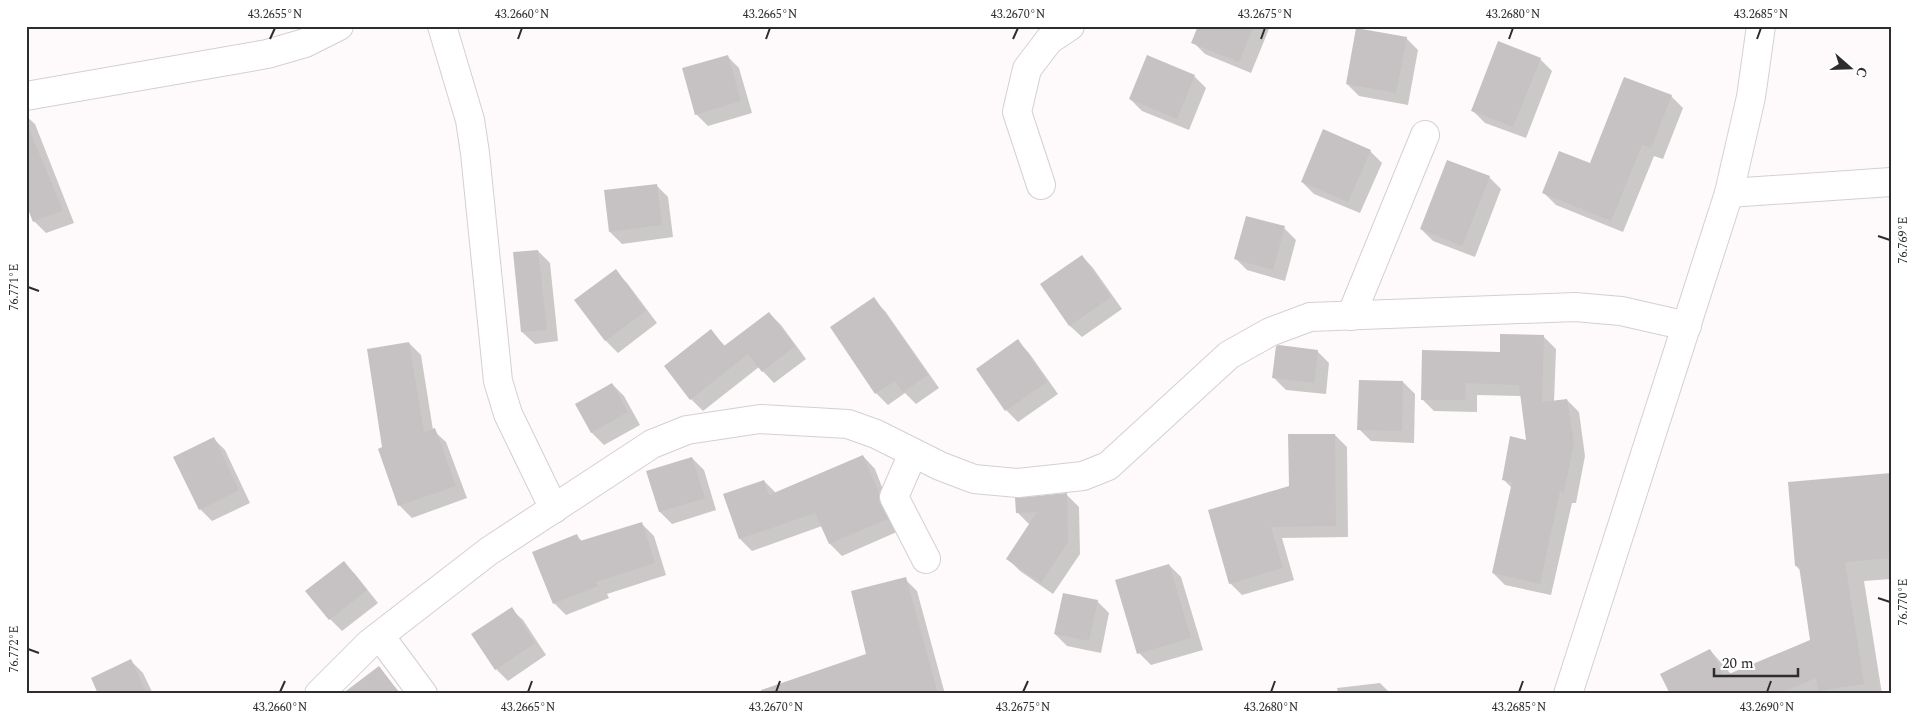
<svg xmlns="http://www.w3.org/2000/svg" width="1917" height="720" viewBox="0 0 1917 720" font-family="Spectral,serif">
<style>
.shadow{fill:#0003}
.building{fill:#c6c2c3}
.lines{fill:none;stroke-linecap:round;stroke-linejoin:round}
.street-casing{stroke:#d4d0d1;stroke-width:30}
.street{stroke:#fff;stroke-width:28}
.ticks{fill:none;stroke:#2e2d2d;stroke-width:2}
.neatline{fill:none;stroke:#2e2d2d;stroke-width:2}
.ticks-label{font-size:12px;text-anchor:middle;fill:#2e2d2d}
</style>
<rect width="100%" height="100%" fill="#fefafb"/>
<g class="shadow">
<path d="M1199 26H1267L1269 29 1251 73 1205 54 1193 42Z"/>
<path d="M1406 38 1418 50 1408 105 1359 96 1347 84Z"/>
<path d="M727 56 739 68 752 113 708 126 696 114Z"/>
<path d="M1540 59 1552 71 1526 138 1485 123 1473 111Z"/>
<path d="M1194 76 1206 88 1189 130 1142 111 1130 99Z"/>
<path d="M1671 96 1683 108 1663 159 1654 156 1623 232 1556 205 1544 193 1591 165Z"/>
<path d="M26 116 35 124 74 223 46 233 34 221 26 201Z"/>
<path d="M1370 151 1382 163 1360 213 1314 194 1302 182Z"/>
<path d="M1489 177 1501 189 1475 257 1433 241 1421 229Z"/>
<path d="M656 185 668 197 673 237 622 244 610 232Z"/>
<path d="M1284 228 1296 240 1285 281 1247 270 1235 258Z"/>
<path d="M538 251 550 263 558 341 535 344 522 332Z"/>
<path d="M1082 256 1093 268 1122 309 1082 337 1070 326 1042 285Z"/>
<path d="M615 271 627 283 657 323 618 353 606 341 576 301Z"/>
<path d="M873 299 885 311 939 388 916 404 905 393 888 405 876 393 832 328Z"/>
<path d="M769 313 781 325 806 359 774 383 759 367 703 411 691 399 665 366 711 331 725 346Z"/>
<path d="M1544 337 1556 349 1554 402 1567 400 1579 412 1585 456 1576 503H1572L1551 595 1505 585 1493 573 1512 488 1503 479 1527 441 1521 396 1477 395V412L1434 411 1422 399 1501 353Z"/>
<path d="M1018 341 1029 353 1058 394 1018 422 1006 410 977 369Z"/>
<path d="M409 343 421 355 433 430 446 442 467 498 412 518 400 506 379 450 384 448Z"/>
<path d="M1317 351 1329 363 1326 394 1286 390 1274 378Z"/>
<path d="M1403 382 1415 394 1414 443 1371 441 1359 429Z"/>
<path d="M612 384 624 396 640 425 604 445 592 433 576 404Z"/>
<path d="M1335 435 1347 447 1348 537 1282 538 1294 580 1242 595 1230 583 1290 486Z"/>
<path d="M213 438 225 450 250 503 212 521 200 509Z"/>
<path d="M863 456 875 469 899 531 842 556 830 544 822 526 752 551 740 539 764 481 776 493Z"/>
<path d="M692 458 704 470 716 510 672 524 660 512 648 472Z"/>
<path d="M1891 475V579L1864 581 1882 694H1671L1710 650 1731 674 1812 641 1801 571 1796 566Z"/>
<path d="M1067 495 1079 507 1080 554 1053 594 1020 571 1008 559 1031 524H1029L1017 512Z"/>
<path d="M642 524 654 536 666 575 607 594 609 598 566 615 554 603 576 535 583 542Z"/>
<path d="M343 562 355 574 378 603 342 631 330 619Z"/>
<path d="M1169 565 1181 577 1203 650 1151 665 1139 653Z"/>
<path d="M905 579 917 591 945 694H800L868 655Z"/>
<path d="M1097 601 1109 613 1101 653 1067 646 1055 634Z"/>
<path d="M511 609 523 620 546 655 508 681 496 669Z"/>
<path d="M131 661 143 673 153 694H100Z"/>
<path d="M379 668 401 694H344Z"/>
<path d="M1380 683 1391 694H1338L1337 688Z"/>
</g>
<g class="building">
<path d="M1198 26H1254L1239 62 1191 43Z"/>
<path d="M1356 28 1407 37 1396 93 1346 84Z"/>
<path d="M1498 41 1541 58 1513 127 1471 111Z"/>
<path d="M728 55 741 101 695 115 682 68Z"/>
<path d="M1147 55 1195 75 1177 119 1129 99Z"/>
<path d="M1624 77 1672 95 1651 148 1642 145 1611 221 1542 193 1559 151 1590 163Z"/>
<path d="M26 122 63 210 33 222 26 204Z"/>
<path d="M1323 129 1371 150 1348 202 1301 182Z"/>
<path d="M1447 160 1490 176 1462 246 1420 229Z"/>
<path d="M657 184 662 225 609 232 604 190Z"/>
<path d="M1246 216 1285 226 1273 270 1234 259Z"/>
<path d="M538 250 547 330 521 332 513 252Z"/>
<path d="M1082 255 1111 297 1069 326 1040 284Z"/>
<path d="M616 269 646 311 605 341 574 300Z"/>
<path d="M874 297 928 375 903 392 895 381 875 394 830 327Z"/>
<path d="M769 312 795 346 762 372 748 354 690 400 664 366 711 329 724 346Z"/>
<path d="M1500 334 1544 335 1542 402 1567 399 1574 443 1564 492 1560 491 1540 584 1492 573 1512 482 1502 480 1510 436 1526 440 1519 385 1466 383 1465 400H1421L1422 350 1500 352Z"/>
<path d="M1018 339 1047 382 1005 411 976 369Z"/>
<path d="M409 342 424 432 435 428 456 486 398 506 378 449 382 447 367 349Z"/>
<path d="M1279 345 1318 350 1314 383 1272 378 1276 346Z"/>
<path d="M1359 380 1403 381 1402 431 1357 430Z"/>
<path d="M612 383 628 412 591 433 575 404Z"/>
<path d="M1288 434H1335L1336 526 1271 527 1283 568 1229 584 1208 510 1289 486Z"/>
<path d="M214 437 239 490 199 510 173 457Z"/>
<path d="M863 455 879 493 880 504 888 519 829 544 815 513 739 539 723 494 764 480 769 495Z"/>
<path d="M692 457 705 498 659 512 646 471Z"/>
<path d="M1891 473V558L1845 562 1864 684 1818 691 1816 678 1778 694H1670L1660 674 1710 649 1724 676 1810 640 1799 566H1795L1788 482Z"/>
<path d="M1067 493 1068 542 1041 583 1006 559 1037 512 1016 513 1015 498Z"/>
<path d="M642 522 655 563 596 582 598 586 553 604 532 552 577 534 580 541Z"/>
<path d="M344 561 367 590 329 620 305 591Z"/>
<path d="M1169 564 1191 638 1137 654 1115 580Z"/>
<path d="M906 577 938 694H762L761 690 866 654 851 591Z"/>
<path d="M1063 593 1098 600 1089 641 1054 634Z"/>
<path d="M512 607 535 643 495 670 471 634Z"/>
<path d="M131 659 147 694H98L91 678Z"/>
<path d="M379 666 400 694H342Z"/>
</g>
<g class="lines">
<g class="street-casing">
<g id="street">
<path d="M442 26 470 120 475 153 498 381 508 414 554 509"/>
<path d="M26 96 267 54 305 43 339 26"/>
<path d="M1041 185 1017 112 1027 69 1049 40 1070 26"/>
<path d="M1729 193 1891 182"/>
<path d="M1351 316 1425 135"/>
<path d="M913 453 894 497 926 559"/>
<path d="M380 636 423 694"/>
<path d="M319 694 370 643 489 551 652 444 687 430 760 419 848 424 876 434 940 466 974 479 1018 483 1083 476 1108 466 1229 355 1270 332 1310 317 1575 307 1621 311 1687 326"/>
<path d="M1568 694 1729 193 1751 97 1761 26"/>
</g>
</g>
<use href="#street" class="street"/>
</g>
<path class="ticks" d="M270 39 275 28M518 39 522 28M766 39 770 28M1013 39 1018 28M1261 39 1265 28M1509 39 1513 28M1757 39 1761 28M1878 236 1890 240M28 287 39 291M1878 598 1890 602M28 649 39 653M280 692 285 681M528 692 532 681M776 692 780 681M1023 692 1028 681M1271 692 1275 681M1519 692 1523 681M1767 692 1771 681"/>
<rect width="1917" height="720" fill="none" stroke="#ffffff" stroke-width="55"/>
<g transform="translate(1850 68) rotate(110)" stroke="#ffffff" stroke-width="4" paint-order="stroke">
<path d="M0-4L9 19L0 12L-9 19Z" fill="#2e2d2d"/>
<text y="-8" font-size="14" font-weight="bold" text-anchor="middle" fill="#2e2d2d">С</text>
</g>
<path d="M1714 668v8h84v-8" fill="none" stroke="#2e2d2d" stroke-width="2.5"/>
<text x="1722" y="668" font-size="15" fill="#2e2d2d" stroke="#ffffff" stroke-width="4" paint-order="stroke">20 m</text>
<rect x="28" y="28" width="1862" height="664" class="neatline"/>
<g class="ticks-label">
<text x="275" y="18">43.2655°N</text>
<text x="522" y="18">43.2660°N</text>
<text x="770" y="18">43.2665°N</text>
<text x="1018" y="18">43.2670°N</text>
<text x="1265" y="18">43.2675°N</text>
<text x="1513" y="18">43.2680°N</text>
<text x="1761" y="18">43.2685°N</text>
<text transform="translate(1903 240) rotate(-90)" y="4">76.769°E</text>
<text transform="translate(14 287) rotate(-90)" y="4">76.771°E</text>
<text transform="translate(1903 602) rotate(-90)" y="4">76.770°E</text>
<text transform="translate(14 649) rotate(-90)" y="4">76.772°E</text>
<text x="280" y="711">43.2660°N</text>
<text x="528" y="711">43.2665°N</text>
<text x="776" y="711">43.2670°N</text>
<text x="1023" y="711">43.2675°N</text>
<text x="1271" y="711">43.2680°N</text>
<text x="1519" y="711">43.2685°N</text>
<text x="1767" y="711">43.2690°N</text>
</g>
</svg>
